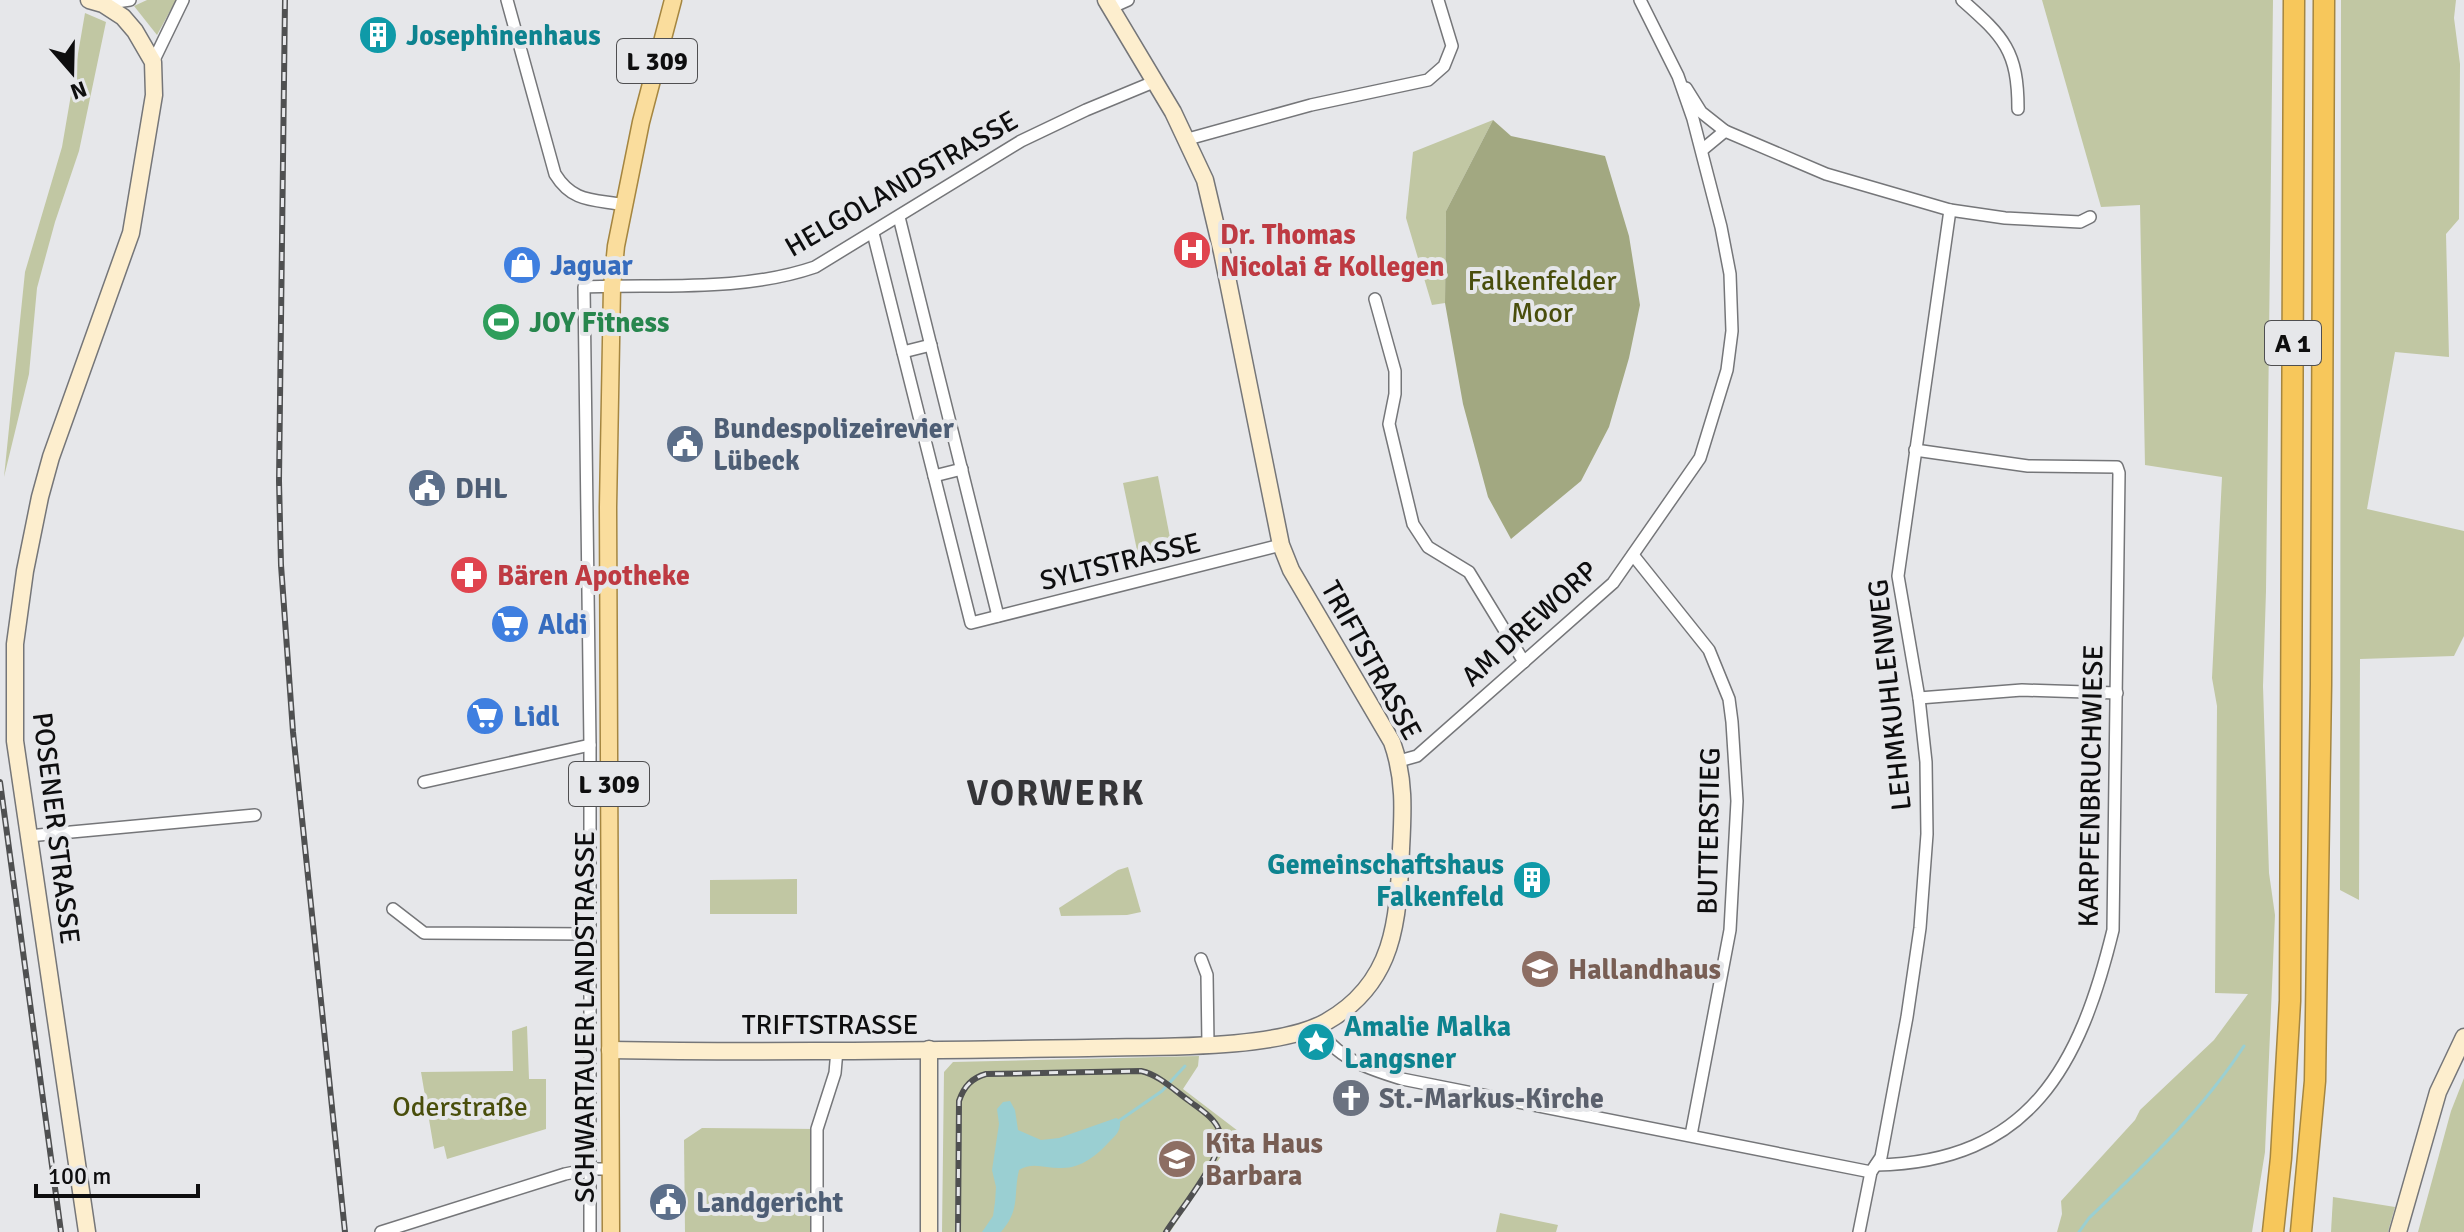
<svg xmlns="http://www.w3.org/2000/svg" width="2464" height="1232" viewBox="0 0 2464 1232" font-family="Signika,sans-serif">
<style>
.green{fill:#c1c7a3}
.forest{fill:#a2a881}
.water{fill:#9acfd2}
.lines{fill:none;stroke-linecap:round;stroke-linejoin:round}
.stream{stroke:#9acfd2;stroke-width:3}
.street-casing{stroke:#757679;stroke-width:14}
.secondary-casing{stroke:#757679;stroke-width:19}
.primary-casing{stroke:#a58640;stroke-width:19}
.highway-casing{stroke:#a58640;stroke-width:23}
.street{stroke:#fff;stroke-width:11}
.secondary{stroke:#fdeece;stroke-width:16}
.primary{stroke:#fadd9d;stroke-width:16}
.highway{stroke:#f7c75b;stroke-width:20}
.rail-casing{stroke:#4f5051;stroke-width:6}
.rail{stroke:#e6e7ea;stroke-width:3;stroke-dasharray:9;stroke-linecap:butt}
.labels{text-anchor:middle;stroke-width:8;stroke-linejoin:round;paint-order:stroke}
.shield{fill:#e6e7ea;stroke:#4f4f51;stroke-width:2}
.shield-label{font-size:26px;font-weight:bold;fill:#0e0e0f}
.culture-label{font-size:28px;font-weight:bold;fill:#0d838f;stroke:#e6e7ea;text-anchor:start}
.street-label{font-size:28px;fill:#0e0e0f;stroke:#e6e7ea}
.health-label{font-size:28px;font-weight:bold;fill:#be3a42;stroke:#e6e7ea;text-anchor:start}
.shop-label{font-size:28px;font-weight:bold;fill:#366cbe;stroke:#e6e7ea;text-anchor:start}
.park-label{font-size:28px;fill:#494e0c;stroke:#e6e7ea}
.leisure-label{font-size:28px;font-weight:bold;fill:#27864d;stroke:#e6e7ea;text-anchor:start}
.service-label{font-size:28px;font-weight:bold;fill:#4e5e75;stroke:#e6e7ea;text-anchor:start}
.education-label{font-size:28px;font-weight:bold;fill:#785e54;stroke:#e6e7ea;text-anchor:start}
.worship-label{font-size:28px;font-weight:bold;fill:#5b616d;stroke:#e6e7ea;text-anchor:start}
.district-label{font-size:36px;font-weight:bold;letter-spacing:2px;fill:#353538;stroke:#e6e7ea}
</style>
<rect width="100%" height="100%" fill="#e6e7ea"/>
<g class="green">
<path d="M147 0H176L157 35 134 6Z"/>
<path d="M2042 0H2273L2266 591 2263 686 2269 873 2275 915 2265 1152 2252 1232H2057L2062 1214 2061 1201 2135 1120 2140 1110 2214 1040 2248 994 2215 993 2217 706 2212 678 2222 477 2145 465 2140 205 2101 207Z"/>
<path d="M2341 0H2456L2454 18 2460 64 2459 219 2446 234 2449 357 2395 352 2367 509 2464 531V636L2454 656 2360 659 2359 900 2340 890Z"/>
<path d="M85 13 106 22 79 151 55 222 37 288 29 374 4 477 25 272 62 147Z"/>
<path d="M1493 120 1446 211 1445 303 1432 305 1406 218 1413 152Z"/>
<path d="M1158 476 1172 548 1138 555 1123 483Z"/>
<path d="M1128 867 1141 912 1127 915 1061 916 1059 908 1118 870Z"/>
<path d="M797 879V914H710V880Z"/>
<path d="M527 1026 529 1079H546V1129L447 1159 444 1146 434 1149 421 1072 513 1071 512 1031Z"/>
<path d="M1199 1056 1198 1066 1183 1089 1238 1131 1170 1232H942L944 1072 953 1062Z"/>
<path d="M2464 1078V1232H2418L2451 1111Z"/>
<path d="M702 1128 817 1129V1232H685L684 1140Z"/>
<path d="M2333 1197 2395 1207 2388 1232H2331Z"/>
<path d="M1500 1213 1558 1225 1556 1232H1496Z"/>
</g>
<path class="forest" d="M1493 120 1511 136 1605 156 1629 236 1640 305 1629 358 1609 427 1581 481 1511 539 1488 497 1463 404 1445 303 1446 211Z"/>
<path class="water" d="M1010 1101 1015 1110 1018 1130 1041 1140 1059 1138 1116 1118 1120 1120C1121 1130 1117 1134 1110 1141 1097 1155 1082 1168 1062 1168 1047 1169 1033 1161 1019 1170 1013 1195 1021 1209 1001 1232H982L993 1216 995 1202 996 1187 992 1170 999 1124 997 1109 1003 1102Z"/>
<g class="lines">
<g class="stream">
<path d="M1120 1120 1162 1091 1185 1066"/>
<path d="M2079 1232 2089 1218C2145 1164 2202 1111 2244 1046"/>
</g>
<g class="street-casing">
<g id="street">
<path d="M507 0 555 174C573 203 593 199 625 205"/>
<path d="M1962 0C2004 37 2018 51 2018 109"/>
<path d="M103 4 130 0"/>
<path d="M1110 8 1128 0"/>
<path d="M153 62 183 0"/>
<path d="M1686 88 1701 112 1725 131 1826 174 1950 210 2005 218 2080 222 2090 217"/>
<path d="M1188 139 1311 105 1428 80 1444 66 1452 46 1438 0"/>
<path d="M1702 150 1725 131"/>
<path d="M899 217 998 616"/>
<path d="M873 233 971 623 1281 545"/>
<path d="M1375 299 1395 371V394L1389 424 1413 524 1428 547 1469 572 1524 662"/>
<path d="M903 352 931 345"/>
<path d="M934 476 962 469"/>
<path d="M1633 555 1709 650 1729 699 1732 722 1737 801 1730 930 1691 1135"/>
<path d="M1919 698 2022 690 2117 693"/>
<path d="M1399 761 1417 756 1613 583 1700 458 1727 370 1732 331 1730 274 1721 227 1693 119 1678 76 1640 0"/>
<path d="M424 782 590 745"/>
<path d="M28 836 255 815"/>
<path d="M393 909 424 933 589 934"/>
<path d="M1201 959 1207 975 1208 1044"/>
<path d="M1318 1026C1334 1058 1369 1069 1402 1079L1871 1172"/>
<path d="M1876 1165C2031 1162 2080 1065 2113 930L2119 473 2117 467 2028 466 1915 450"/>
<path d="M381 1232 565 1174 590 1169H610"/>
<path d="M590 1232V745L584 287C661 284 742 292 815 267L1021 141 1086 110 1156 81"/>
<path d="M817 1232V1129L835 1073 837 1050"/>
<path d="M1859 1232 1871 1172 1881 1157 1907 1017 1920 928 1927 834 1926 762 1919 698 1898 576 1950 210"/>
</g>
</g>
<g class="secondary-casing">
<g id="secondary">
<path d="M929 1049V1232"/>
<path d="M610 1050C769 1053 929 1050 1088 1048 1149 1046 1274 1051 1326 1022 1395 983 1398 921 1401 849 1403 812 1405 778 1392 742L1291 570 1281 545 1222 252 1205 180 1173 112 1106 0"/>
<path d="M87 1232 15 741V644L25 571 40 497 51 457 131 233 154 95 153 62 135 31 123 17 103 4 89 0"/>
<path d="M2398 1232 2438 1092 2464 1037"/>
</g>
</g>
<g class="primary-casing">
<path id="primary" d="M611 1232 608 507 612 287 616 246 641 122 673 0"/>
</g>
<g class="highway-casing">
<g id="highway">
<path d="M2273 1232 2281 1158 2290 1001 2294 0"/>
<path d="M2301 1232 2315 1081 2321 684 2324 0"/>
</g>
</g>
<use href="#street" class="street"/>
<use href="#secondary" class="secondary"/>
<use href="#primary" class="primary"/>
<use href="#highway" class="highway"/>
<g class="rail-casing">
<g id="rail">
<path d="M285 0 279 481 281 565 293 732 345 1232"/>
<path d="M0 782 61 1232"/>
<path d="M958 1232 959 1101C964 1086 972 1078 986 1074L1141 1071C1159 1075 1173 1089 1188 1100 1198 1108 1214 1117 1219 1130 1228 1153 1179 1211 1166 1232"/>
</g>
</g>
<use href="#rail" class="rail"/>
</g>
<defs>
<g id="building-disc" transform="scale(2)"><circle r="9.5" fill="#0f9aa8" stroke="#e6e7ea"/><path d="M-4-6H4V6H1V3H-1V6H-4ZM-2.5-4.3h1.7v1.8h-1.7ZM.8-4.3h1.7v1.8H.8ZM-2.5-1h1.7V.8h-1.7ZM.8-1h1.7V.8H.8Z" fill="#fff"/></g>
<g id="hospital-disc" transform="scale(2)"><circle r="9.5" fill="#e0444e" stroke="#e6e7ea"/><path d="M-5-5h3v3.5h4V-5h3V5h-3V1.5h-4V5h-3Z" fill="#fff"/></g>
<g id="shop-disc" transform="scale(2)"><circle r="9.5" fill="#3f7fe0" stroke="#e6e7ea"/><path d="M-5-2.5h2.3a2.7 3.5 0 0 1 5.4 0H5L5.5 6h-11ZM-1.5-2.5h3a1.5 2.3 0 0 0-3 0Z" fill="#fff"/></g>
<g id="stadium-disc" transform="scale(2)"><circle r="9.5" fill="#2e9e5b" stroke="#e6e7ea"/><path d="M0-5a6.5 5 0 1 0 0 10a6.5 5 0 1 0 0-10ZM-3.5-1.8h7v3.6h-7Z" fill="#fff"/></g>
<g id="civic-disc" transform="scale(2)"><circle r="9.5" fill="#5c6f8a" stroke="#e6e7ea"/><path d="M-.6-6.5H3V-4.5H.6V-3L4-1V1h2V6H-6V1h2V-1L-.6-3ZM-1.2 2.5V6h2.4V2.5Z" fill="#fff"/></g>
<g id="pharmacy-disc" transform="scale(2)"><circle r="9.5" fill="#e0444e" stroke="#e6e7ea"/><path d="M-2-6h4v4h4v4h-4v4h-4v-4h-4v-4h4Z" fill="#fff"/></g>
<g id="supermarket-disc" transform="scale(2)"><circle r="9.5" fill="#3f7fe0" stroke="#e6e7ea"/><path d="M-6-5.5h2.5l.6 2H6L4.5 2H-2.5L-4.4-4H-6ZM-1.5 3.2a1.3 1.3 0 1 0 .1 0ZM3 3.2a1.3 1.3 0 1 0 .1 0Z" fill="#fff"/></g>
<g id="school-disc" transform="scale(2)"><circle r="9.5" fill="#8d6e63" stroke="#e6e7ea"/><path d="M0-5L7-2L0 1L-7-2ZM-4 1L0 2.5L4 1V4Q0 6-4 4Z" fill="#fff"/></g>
<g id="sight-disc" transform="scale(2)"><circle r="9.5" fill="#0f9aa8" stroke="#e6e7ea"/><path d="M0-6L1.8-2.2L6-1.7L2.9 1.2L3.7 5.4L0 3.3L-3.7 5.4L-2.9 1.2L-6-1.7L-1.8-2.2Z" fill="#fff"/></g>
<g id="church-disc" transform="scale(2)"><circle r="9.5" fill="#6b7280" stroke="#e6e7ea"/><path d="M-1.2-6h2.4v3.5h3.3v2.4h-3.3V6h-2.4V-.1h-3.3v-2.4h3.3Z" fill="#fff"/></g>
</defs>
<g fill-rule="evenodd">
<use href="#building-disc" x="378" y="35"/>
<use href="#hospital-disc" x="1192" y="250"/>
<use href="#shop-disc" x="522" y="265"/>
<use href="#stadium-disc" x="501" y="322"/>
<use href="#civic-disc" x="685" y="444"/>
<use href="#civic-disc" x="427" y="488"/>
<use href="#pharmacy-disc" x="469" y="575"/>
<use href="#supermarket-disc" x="510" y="624"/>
<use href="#supermarket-disc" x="485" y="716"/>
<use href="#building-disc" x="1532" y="880"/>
<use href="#school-disc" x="1540" y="969"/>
<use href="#sight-disc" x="1316" y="1042"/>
<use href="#church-disc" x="1351" y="1098"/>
<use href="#school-disc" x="1177" y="1159"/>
<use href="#civic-disc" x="668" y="1202"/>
</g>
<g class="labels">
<g class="shield">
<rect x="617" y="39" width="80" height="44" rx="6"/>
<rect x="2265" y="321" width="56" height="44" rx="6"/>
<rect x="569" y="762" width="80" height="44" rx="6"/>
</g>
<g class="shield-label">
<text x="657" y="70">L 309</text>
<text x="2293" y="352">A 1</text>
<text x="609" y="793">L 309</text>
</g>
<g class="culture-label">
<text x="406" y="45">Josephinenhaus</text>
<text x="1504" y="874" text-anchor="end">Gemeinschaftshaus<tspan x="1504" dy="32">Falkenfeld</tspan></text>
<text x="1344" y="1036">Amalie Malka<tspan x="1344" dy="32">Langsner</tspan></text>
</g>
<g class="street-label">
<text transform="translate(901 183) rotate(-30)" y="10">HELGOLANDSTRASSE</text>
<text transform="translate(1120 561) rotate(-14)" y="10">SYLTSTRASSE</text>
<text transform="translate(1529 623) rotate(-42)" y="10">AM DREWORP</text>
<text transform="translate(1372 660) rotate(61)" y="10">TRIFTSTRASSE</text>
<text transform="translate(1889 695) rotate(-96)" y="10">LEHMKUHLENWEG</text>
<text transform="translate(2090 786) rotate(-89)" y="10">KARPFENBRUCHWIESE</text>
<text transform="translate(57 828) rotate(83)" y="10">POSENER STRASSE</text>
<text transform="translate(1708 831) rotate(-89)" y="10">BUTTERSTIEG</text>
<text transform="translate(584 1017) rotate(-90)" y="10">SCHWARTAUER LANDSTRASSE</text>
<text x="830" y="1034">TRIFTSTRASSE</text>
</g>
<g class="health-label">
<text x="1220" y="244">Dr. Thomas<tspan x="1220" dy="32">Nicolai &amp; Kollegen</tspan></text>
<text x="497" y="585">Bären Apotheke</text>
</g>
<g class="shop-label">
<text x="550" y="275">Jaguar</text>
<text x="538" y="634">Aldi</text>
<text x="513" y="726">Lidl</text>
</g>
<g class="park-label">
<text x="1542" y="290">Falkenfelder<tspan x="1542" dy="32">Moor</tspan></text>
<text x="460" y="1116">Oderstraße</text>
</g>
<g class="leisure-label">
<text x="529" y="332">JOY Fitness</text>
</g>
<g class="service-label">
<text x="713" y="438">Bundespolizeirevier<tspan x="713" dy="32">Lübeck</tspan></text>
<text x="455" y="498">DHL</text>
<text x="696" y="1212">Landgericht</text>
</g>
<g class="education-label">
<text x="1568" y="979">Hallandhaus</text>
<text x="1205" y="1153">Kita Haus<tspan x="1205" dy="32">Barbara</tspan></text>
</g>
<g class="worship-label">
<text x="1379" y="1108">St.-Markus-Kirche</text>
</g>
<g class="district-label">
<text x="1056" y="805">VORWERK</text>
</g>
</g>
<g transform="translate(72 72) rotate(160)" stroke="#e6e7ea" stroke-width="6" paint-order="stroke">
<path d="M0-6L14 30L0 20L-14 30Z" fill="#0e0e0f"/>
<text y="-12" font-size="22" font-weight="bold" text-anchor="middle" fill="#0e0e0f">N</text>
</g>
<path d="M36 1184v12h162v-12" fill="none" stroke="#0e0e0f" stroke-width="4"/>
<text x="48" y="1184" font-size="24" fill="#0e0e0f" stroke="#e6e7ea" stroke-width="6" paint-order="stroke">100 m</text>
</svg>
